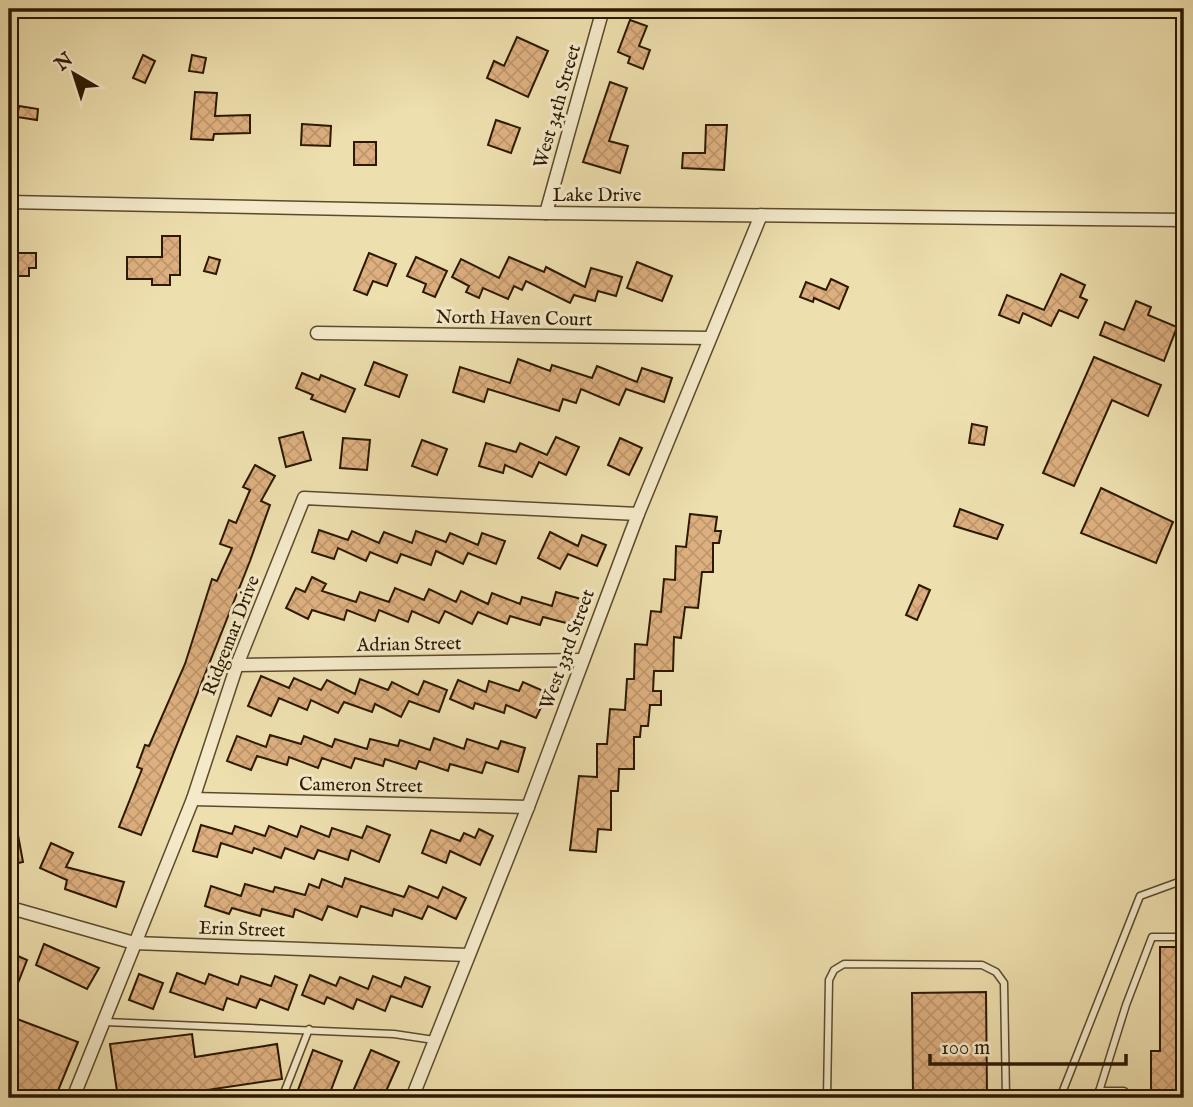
<svg xmlns="http://www.w3.org/2000/svg" width="1193" height="1107" viewBox="0 0 1193 1107" font-family="'IM FELL English',serif">
<style>
.building{fill:url(#building-cross-hatch);stroke:#2c1900;stroke-width:2}
.lines{fill:none;stroke-linecap:round;stroke-linejoin:round}
.service-casing{stroke:#5c4a2c;stroke-width:9}
.minor-casing{stroke:#5c4a2c;stroke-width:15}
.service{stroke:#f4eaca;stroke-width:6}
.minor{stroke:#f4eaca;stroke-width:12}
.labels{text-anchor:middle;stroke-width:6;stroke-linejoin:round;paint-order:stroke}
.street-label{font-size:19px;fill:#2c1900;stroke:#f4eaca}
</style>
<defs>
<pattern id="building-cross-hatch" width="8" height="8" patternUnits="userSpaceOnUse" patternTransform="scale(1.75)"><rect width="8" height="8" fill="#deb080"/><path d="M0 0l8 8M0 8l8-8" fill="none" stroke="#bf976d"/></pattern>
</defs>
<rect width="100%" height="100%" fill="#eedfae"/>
<filter id="stains"><feTurbulence type="fractalNoise" baseFrequency=".00286" numOctaves="4"/><feColorMatrix values="0 0 0 0 .2 0 0 0 0 .09 0 0 0 0 .02 0 0 0 .5 -.17"/></filter>
<radialGradient id="worn" r=".72"><stop offset=".6" stop-color="#630" stop-opacity="0"/><stop offset="1" stop-color="#630" stop-opacity=".3"/></radialGradient>
<g class="building">
<path d="M630 20 647 26 639 46 650 50 643 69 628 63 630 57 618 52Z"/>
<path d="M517 37 548 51 528 97 487 78 494 61 504 66Z"/>
<path d="M143 55 155 61 145 83 133 78Z"/>
<path d="M192 55 206 58 203 73 189 71Z"/>
<path d="M610 82 627 88 609 141 628 146 620 173 583 162Z"/>
<path d="M195 92 217 93 215 116 250 115V133L214 134 213 140 191 139Z"/>
<path d="M19 106 38 109 37 120 17 117Z"/>
<path d="M496 120 520 128 511 153 488 145Z"/>
<path d="M302 124 331 126 330 146 301 145Z"/>
<path d="M706 125H727L724 170 682 168 683 153H705Z"/>
<rect x="354" y="142" width="22" height="23"/>
<path d="M162 236H180V275H170V285H152V279H127V257H162Z"/>
<path d="M11 253H36V268H29V276H11Z"/>
<path d="M369 253 396 264 387 286 373 281 367 295 354 290Z"/>
<path d="M209 257 220 260 216 274 204 271Z"/>
<path d="M416 257 447 271 435 297 423 292 426 284 407 276Z"/>
<path d="M509 257 544 272 546 267 585 287 591 268 622 277 616 296 598 291 595 301 574 295 570 303 526 281 522 290 514 286 508 299 483 288 479 298 466 292 469 286 452 277 461 259 499 278Z"/>
<path d="M637 262 672 276 662 301 627 288Z"/>
<path d="M1061 274 1085 285 1080 297 1087 300 1078 318 1059 310 1051 326 1023 313 1019 323 999 315 1007 295 1044 310Z"/>
<path d="M831 279 848 287 839 309 814 298 813 302 800 297 806 282 826 290Z"/>
<path d="M1136 301 1151 307 1148 315 1177 327 1164 361 1100 335 1105 322 1124 330Z"/>
<path d="M1094 357 1161 385 1148 416 1112 400 1074 486 1043 473Z"/>
<path d="M518 359 550 371 552 365 592 378 597 366 637 382 642 368 672 378 664 402 626 389 619 405 581 389 576 403 563 399 559 411 488 389 484 402 453 392 460 367 510 383Z"/>
<path d="M374 362 407 375 399 397 365 385Z"/>
<path d="M302 373 319 380 321 375 355 389 345 412 311 399 313 395 296 388Z"/>
<path d="M972 424 987 427 984 445 969 443Z"/>
<path d="M303 432 311 460 286 467 279 438Z"/>
<path d="M556 437 579 447 566 475 539 462 532 477 505 465 503 473 479 466 486 443 516 452 520 443 547 455Z"/>
<path d="M343 438 370 440 367 470 340 468Z"/>
<path d="M620 438 642 448 629 475 608 465Z"/>
<path d="M422 440 447 449 437 475 412 466Z"/>
<path d="M255 465 275 476 261 501 270 505 250 561 141 835 119 827 142 769 137 767 145 745 149 746 185 664 212 579 217 581 232 548 220 544 229 520 236 523 250 490 243 487Z"/>
<path d="M1101 488 1173 522 1156 563 1081 533Z"/>
<path d="M960 509 1003 525 997 539 954 526Z"/>
<path d="M690 514 717 517 715 531H721L719 543H713V572H702L698 608 685 607 681 638 674 637 673 671H654L653 691H661V705H650L648 726H641L640 737H634V769H619L618 791H611V830L598 829 596 852 570 850 579 776 597 777V744H607L610 709 625 710 627 679H634L635 644 647 645 651 611 661 612 664 579 675 580 676 546 686 547Z"/>
<path d="M319 530 348 540 352 531 379 543 384 532 412 543 416 531 446 542 450 533 478 545 482 533 505 541 496 564 468 553 463 564 436 551 431 565 401 554 397 563 370 552 366 561 338 548 334 559 312 552Z"/>
<path d="M550 532 578 546 582 535 606 545 597 566 568 554 560 569 538 558Z"/>
<path d="M312 577 326 584 322 591 356 602 360 592 389 602 395 588 424 600 429 589 456 602 461 591 488 604 492 593 520 604 522 597 552 606 556 592 581 599 574 625 543 617 540 625 510 616 507 624 478 612 472 624 445 611 439 623 412 611 408 622 379 610 375 621 347 610 344 620 312 610 308 619 286 608 296 588 305 592Z"/>
<path d="M919 585 930 590 917 620 906 615Z"/>
<path d="M261 676 289 688 294 678 321 690 327 680 355 694 360 679 388 690 392 682 418 695 424 681 447 690 439 712 409 701 401 717 375 704 372 712 344 702 338 713 311 700 307 710 279 698 271 716 248 706Z"/>
<path d="M458 680 486 692 489 681 519 691 523 682 548 693 536 718 506 705 504 713 475 703 473 709 450 699Z"/>
<path d="M270 735 301 744 304 736 332 747 335 739 367 749 370 739 398 746 400 740 430 750 434 738 464 749 467 739 498 749 501 741 525 748 518 772 486 762 482 773 450 764 448 771 419 761 416 769 385 759 383 766 355 758 351 768 322 758 318 768 289 757 287 765 257 756 251 770 227 761 237 736 266 747Z"/>
<path d="M201 825 232 834 235 826 265 836 269 826 297 837 301 826 329 837 332 828 362 838 367 826 390 835 379 862 351 850 348 860 318 850 314 859 285 848 281 858 254 848 252 853 221 843 217 857 193 851Z"/>
<path d="M479 829 493 836 480 865 450 851 446 863 422 853 431 830 460 841 464 833 475 838Z"/>
<path d="M18 835 23 862 9 865V837Z"/>
<path d="M51 843 73 853 66 867 124 882 116 907 65 889 67 880 40 868Z"/>
<path d="M345 878 404 897 409 886 438 898 443 887 466 898 456 919 428 906 422 919 394 909 392 916 361 906 357 917 328 906 322 920 295 909 293 917 262 909 260 916 232 908 229 914 205 906 211 886 241 896 245 884 273 892 275 887 305 895 309 884 319 888 322 879 342 887Z"/>
<path d="M44 944 99 968 87 989 36 965Z"/>
<path d="M1160 947H1184V1098H1151V1051H1160Z"/>
<path d="M9 952 27 960 18 983 9 979Z"/>
<path d="M177 973 205 984 209 974 238 985 241 976 271 986 275 976 297 985 288 1010 260 999 256 1008 227 998 223 1010 170 992Z"/>
<path d="M139 974 163 983 153 1009 129 1000Z"/>
<path d="M310 975 336 986 340 977 368 989 373 976 401 987 405 977 430 987 422 1007 391 996 385 1011 357 999 353 1009 327 997 324 1004 302 995Z"/>
<path d="M986 992 987 1094 913 1095 912 993Z"/>
<path d="M17 1019 78 1042 55 1098H9V1037Z"/>
<path d="M192 1034 195 1057 277 1044 282 1079 200 1091 201 1098H118L110 1044Z"/>
<path d="M313 1050 342 1061 328 1098H295Z"/>
<path d="M371 1050 399 1062 383 1098H350Z"/>
</g>
<g class="lines">
<g class="service-casing">
<g id="service">
<path d="M105 1022 394 1034 434 1040"/>
<path d="M1099 1091H1124L1130 1098"/>
<path d="M282 1098 309 1029"/>
<path d="M827 1098 829 980 834 970 844 964 982 965 996 972 1004 983 1006 1098"/>
<path d="M1060 1098 1140 896 1184 880"/>
<path d="M1097 1098 1126 1005 1152 937H1184"/>
</g>
</g>
<g class="minor-casing">
<g id="minor">
<path d="M9 202 546 213 1184 220"/>
<path d="M546 213 603 9"/>
<path d="M317 333 710 338"/>
<path d="M237 665 582 660"/>
<path d="M193 799 528 807"/>
<path d="M18 910 134 943 468 955"/>
<path d="M73 1098 193 799 237 665 304 498 638 514"/>
<path d="M412 1098 528 807 638 514 761 215"/>
</g>
</g>
<use href="#service" class="service"/>
<use href="#minor" class="minor"/>
</g>
<g class="labels">
<g class="street-label">
<text transform="translate(556 106) rotate(-74)" y="7">West 34th Street</text>
<text x="597" y="201">Lake Drive</text>
<text transform="translate(514 317) rotate(1)" y="7">North Haven Court</text>
<text transform="translate(230 635) rotate(-69)" y="7">Ridgemar Drive</text>
<text transform="translate(409 643) rotate(-1)" y="7">Adrian Street</text>
<text transform="translate(566 649) rotate(-70)" y="7">West 33rd Street</text>
<text transform="translate(361 784) rotate(1)" y="7">Cameron Street</text>
<text transform="translate(242 928) rotate(2)" y="7">Erin Street</text>
</g>
</g>
<rect width="1193" height="1107" fill="none" stroke="#eedfae" stroke-width="35"/>
<rect x="10" y="10" width="1172" height="1086" fill="none" stroke="#2c1900" stroke-width="3.5"/>
<rect x="18" y="18" width="1158" height="1072" fill="none" stroke="#2c1900" stroke-width="2"/>
<g transform="translate(74 74) rotate(321)" stroke="#f4eaca" stroke-width="5" paint-order="stroke">
<path d="M0-5L12 26L0 18L-12 26Z" fill="#2c1900"/>
<text y="-10" font-size="19" font-weight="bold" text-anchor="middle" fill="#2c1900">N</text>
</g>
<path d="M930 1054v10h196v-10" fill="none" stroke="#2c1900" stroke-width="3.5"/>
<text x="941" y="1054" font-size="21" fill="#2c1900" stroke="#f4eaca" stroke-width="5" paint-order="stroke">100 m</text>
<rect width="100%" height="100%" filter="url(#stains)"/>
<rect width="100%" height="100%" fill="url(#worn)"/>
</svg>
